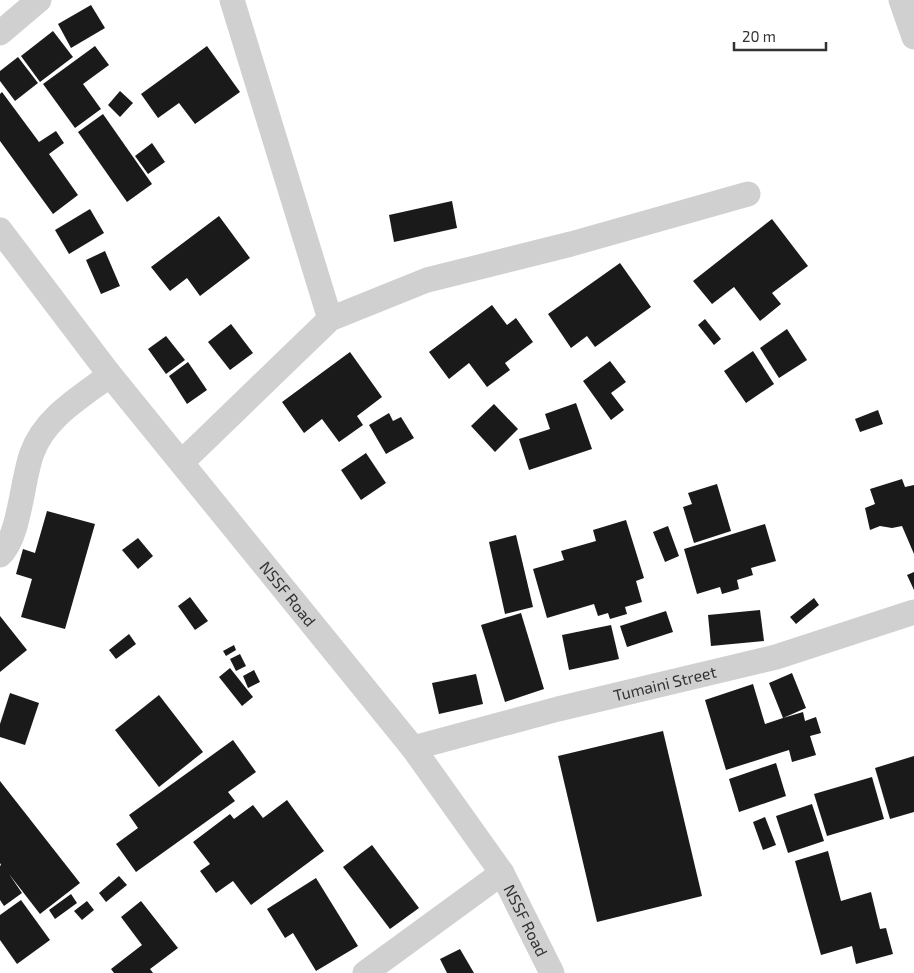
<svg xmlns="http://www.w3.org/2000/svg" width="914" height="973" viewBox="0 0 914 973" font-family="'Exo 2',sans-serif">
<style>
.building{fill:#1a1a1a}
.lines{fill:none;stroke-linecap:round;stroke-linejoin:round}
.minor{stroke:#d0d0d0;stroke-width:25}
.labels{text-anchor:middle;stroke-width:5;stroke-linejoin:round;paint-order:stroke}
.street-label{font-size:16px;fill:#333;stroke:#fff}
</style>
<rect width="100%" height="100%" fill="#fff"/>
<g class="building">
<path d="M91 5 105 28 71 48 58 24Z"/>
<path d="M53 31 73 57 40 82 21 56Z"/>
<path d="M95 46 109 65 83 84 101 109 75 128 43 84Z"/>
<path d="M207 46 240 92 195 124 179 103 158 118 141 94Z"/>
<path d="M18 57 38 83 15 101 0 81V71Z"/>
<path d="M120 91 133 103 120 117 108 105Z"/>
<path d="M2 92 39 142 56 131 64 143 49 154 78 195 53 214 0 141V94Z"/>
<path d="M103 114 152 184 127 202 78 132Z"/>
<path d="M152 143 165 162 148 174 135 156Z"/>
<path d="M452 201 457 228 394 242 389 215Z"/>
<path d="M90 209 104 233 69 254 55 230Z"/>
<path d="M219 216 250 258 200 296 187 278 170 291 151 267Z"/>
<path d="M772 219 808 266 772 293 781 304 760 321 734 287 712 304 693 281Z"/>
<path d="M105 251 120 286 101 294 86 260Z"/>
<path d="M620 263 651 307 595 347 587 336 571 348 548 314Z"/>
<path d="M492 305 507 325 516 318 533 342 505 363 510 370 487 387 469 363 449 379 429 352Z"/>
<path d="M705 319 721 339 714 345 698 325Z"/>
<path d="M231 324 253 353 230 370 208 342Z"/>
<path d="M787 329 807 360 779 378 760 348Z"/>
<path d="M166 336 185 360 166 374 148 349Z"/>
<path d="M753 351 774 384 746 403 724 371Z"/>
<path d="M350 352 382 397 357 416 363 425 339 442 322 419 304 433 282 402Z"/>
<path d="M610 361 626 382 611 393 624 410 611 420 583 381Z"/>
<path d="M188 362 207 390 187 404 169 376Z"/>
<path d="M576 403 592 449 529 470 519 439 550 429 545 414Z"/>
<path d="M494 404 518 429 495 452 471 426Z"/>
<path d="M878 410 883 424 860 432 855 419Z"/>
<path d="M389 413 393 421 401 417 414 438 386 454 369 425Z"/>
<path d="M366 453 386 483 361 500 341 470Z"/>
<path d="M902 479 905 487 914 485V554L902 526 892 528 880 526 870 530 865 508 875 504 870 489Z"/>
<path d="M717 484 731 531 694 543 683 507 692 504 688 493Z"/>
<path d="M47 511 95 524 65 629 21 617 32 579 16 574 23 549 35 553Z"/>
<path d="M626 520 644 578 636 581 642 602 625 607 627 614 610 619 608 613 598 616 594 604 547 618 533 569 564 560 561 551 596 541 593 530Z"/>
<path d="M765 524 776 561 751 568 753 575 737 580 739 589 722 594 720 587 697 594 684 549Z"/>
<path d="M668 526 679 556 665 562 653 532Z"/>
<path d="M516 535 533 607 505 614 489 542Z"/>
<path d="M138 538 153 556 138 569 122 550Z"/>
<path d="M914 572V590L907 575Z"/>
<path d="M190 597 208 621 195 630 178 606Z"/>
<path d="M814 598 819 605 796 624 790 617Z"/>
<path d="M760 610 764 641 711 646 708 615Z"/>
<path d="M666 611 673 632 627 647 620 626Z"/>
<path d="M521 613 544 689 505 702 481 625Z"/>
<path d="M0 616 27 650 0 672Z"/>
<path d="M611 625 619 659 569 670 562 635Z"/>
<path d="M129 634 136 644 116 659 109 650Z"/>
<path d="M234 645 236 650 226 656 223 651Z"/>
<path d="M240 654 246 666 236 671 230 659Z"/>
<path d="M230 668 253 697 242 706 219 677Z"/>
<path d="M254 670 260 682 248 688 243 676Z"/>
<path d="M792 673 806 708 783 718 803 712 805 721 816 717 821 733 810 736 816 755 792 762 789 750 726 770 705 700 753 684 765 724 783 718 769 683Z"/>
<path d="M476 674 483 704 439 714 432 683Z"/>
<path d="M10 693 39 703 25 745 0 737V724Z"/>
<path d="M159 695 203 752 159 787 115 730Z"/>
<path d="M663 731 702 896 597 922 558 756Z"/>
<path d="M233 740 256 772 228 792 235 801 136 872 116 844 138 828 129 815Z"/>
<path d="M914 756V812L890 819 875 768Z"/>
<path d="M776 763 786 796 739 812 729 779Z"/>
<path d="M872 777 884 819 827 836 814 794Z"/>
<path d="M0 781 80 883 40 914 9 874 22 893 4 906 0 900V866L1 865 0 863Z"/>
<path d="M287 800 324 851 251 905 233 881 216 893 200 871 210 864 193 842 230 814 234 819 253 805 263 818Z"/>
<path d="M812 804 824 841 788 853 776 816Z"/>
<path d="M765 817 776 845 763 850 753 822Z"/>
<path d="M372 845 419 908 390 929 343 867Z"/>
<path d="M828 851 841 901 871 892 880 929 886 928 893 954 856 964 852 946 821 955 795 861Z"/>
<path d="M119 876 127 885 106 902 99 893Z"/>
<path d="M316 878 358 946 316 971 293 933 285 938 267 909Z"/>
<path d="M71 894 77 903 55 919 49 910Z"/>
<path d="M21 900 50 940 17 964 0 940V915Z"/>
<path d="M87 901 94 910 82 920 74 911Z"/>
<path d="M141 901 178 948 150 969 153 973H114L111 969 142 945 121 917Z"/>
<path d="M460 949 474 973H447L440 959Z"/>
</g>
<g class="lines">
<g class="minor">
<path d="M232 0 330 319"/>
<path d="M901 0 914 37"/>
<path d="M0 33 39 0"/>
<path id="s1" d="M0 230 110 375 413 748 502 873 552 973"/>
<path d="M182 462 330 319 427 280 571 244 748 194"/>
<path d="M0 555C20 537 22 479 32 453 45 417 81 397 110 375"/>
<path id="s2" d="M413 748 558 709 776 657 914 612"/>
<path d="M365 973 502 873"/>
</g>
</g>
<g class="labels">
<g class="street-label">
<text dy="6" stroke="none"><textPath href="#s1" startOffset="464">NSSF Road</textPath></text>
<text dy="6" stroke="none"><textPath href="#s2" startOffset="260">Tumaini Street</textPath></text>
<text dy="6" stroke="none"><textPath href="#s1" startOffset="869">NSSF Road</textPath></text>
</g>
</g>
<path d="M734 42v8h92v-8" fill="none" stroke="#333333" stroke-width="2.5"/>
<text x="742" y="42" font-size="15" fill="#333333" stroke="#ffffff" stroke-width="4" paint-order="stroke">20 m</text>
</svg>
